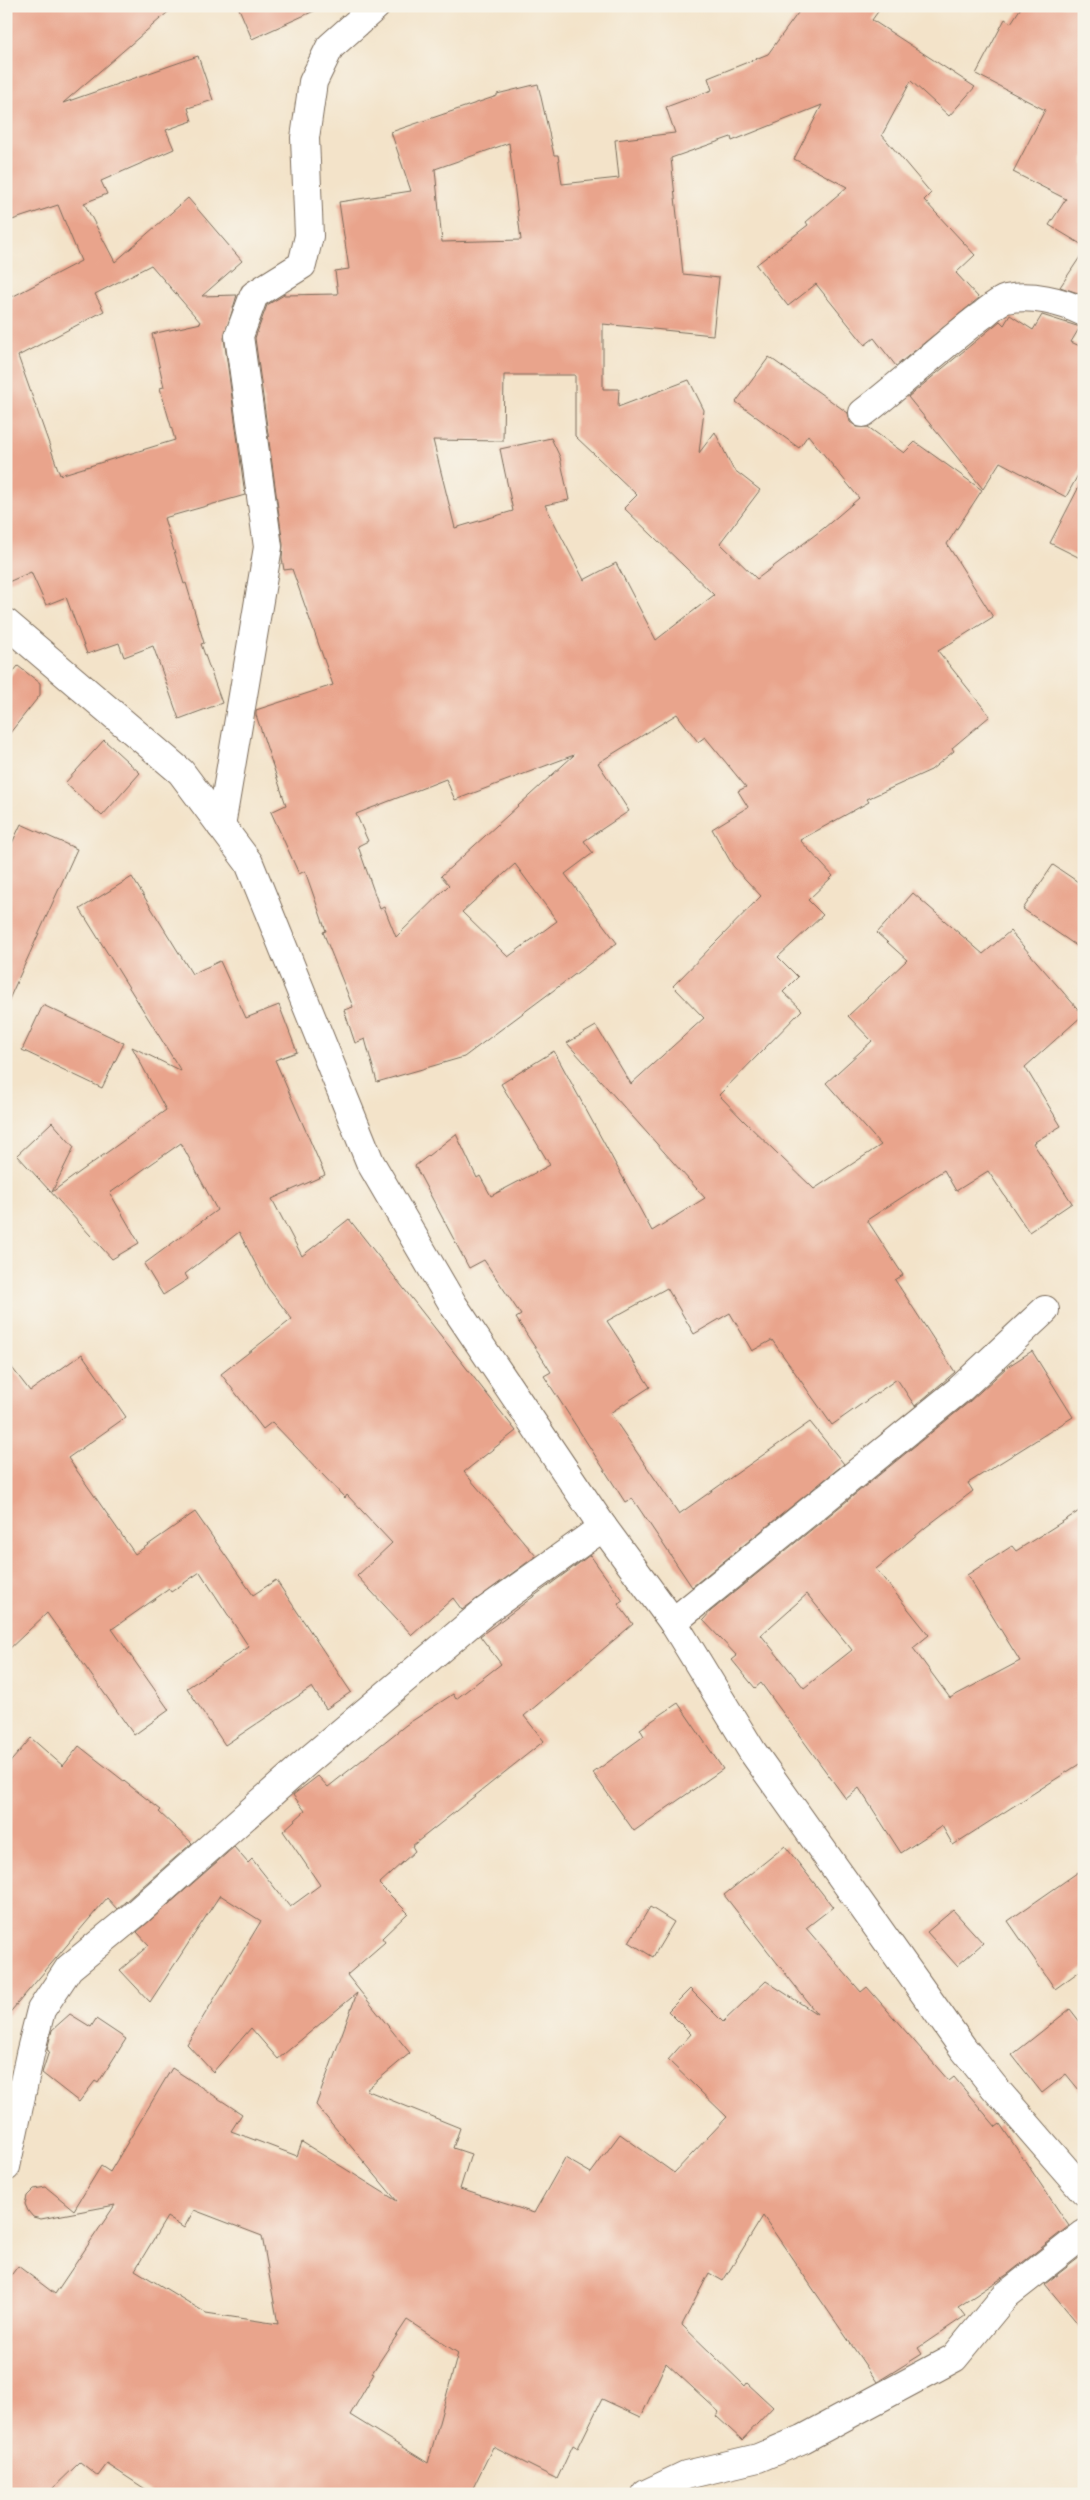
<svg xmlns="http://www.w3.org/2000/svg" width="1090" height="2500" viewBox="0 0 1090 2500" font-family="'Comic Neue',sans-serif">
<style>
.building{fill:#e9a48c;fill-rule:evenodd}
.lines{fill:none;stroke-linecap:round;stroke-linejoin:round}
.street-casing{stroke:#7b6b5a;stroke-width:30}
.street{stroke:#fff;stroke-width:28}
</style>
<rect width="100%" height="100%" fill="#f7f3e8"/>
<filter id="ink" filterUnits="userSpaceOnUse"><feTurbulence type="fractalNoise" baseFrequency=".02" numOctaves="2"/><feDisplacementMap in="SourceGraphic" scale="10" xChannelSelector="R" yChannelSelector="G"/><feConvolveMatrix kernelMatrix="1 2 1 2 8 2 1 2 1" color-interpolation-filters="sRGB"/></filter>
<filter id="wash" filterUnits="userSpaceOnUse"><feTurbulence type="fractalNoise" baseFrequency=".0096" numOctaves="4" result="noise"/><feDisplacementMap in="SourceGraphic" scale="20" xChannelSelector="R" yChannelSelector="G"/><feGaussianBlur stdDeviation="1.12" result="paint"/><feColorMatrix in="noise" values="0 0 0 0 0 0 0 0 0 0 0 0 0 0 0 0 0 1.4 0 .05"/><feComposite in="paint" operator="in"/></filter>
<g filter="url(#wash)">
<rect width="100%" height="100%" fill="#f3e3c9"/>
<g id="blocks">
<g class="building">
<path d="M6 6H175L63 103 198 56 213 100 188 108 192 121 166 130 174 149 101 181 107 194 84 203 115 262 188 198 242 261 202 296 237 295 224 338 245 495 164 518 184 584 186 583 204 643 201 644 222 703 179 719 153 646 124 657 119 643 87 654 66 597 46 605 31 572 6 583V300L81 261 58 205 6 222ZM151 265 201 323 152 334 164 387 160 388 175 440 60 475 18 356 104 311 95 294Z"/>
<path d="M238 6H325L252 39Z"/>
<path d="M803 6H882L872 20 975 87 949 116 911 81 882 135 931 193 924 200 975 255 956 273 979 298 896 366 874 338 865 345 816 284 788 306 756 265 808 225 806 222 847 187 794 159 822 105 732 141 731 137 671 158 683 274 719 278 713 335 603 324V389H619L618 407 689 380 704 410 699 453 715 432 733 469 760 490 720 543 757 579 824 528 859 498 808 435 799 448 736 402 769 357 848 413 850 422 857 427H868L904 453 915 442 982 490 947 544 993 617 938 651 990 716 952 748 954 751 931 770 867 799 869 802 800 840 833 876 808 900 823 915 778 957 798 977 783 992 802 1010 719 1095 744 1121 814 1189 881 1145 826 1083 872 1041 848 1016 907 960 877 933 913 893 983 954 1010 931 1083 1015 1025 1067 1061 1126 1033 1143 1072 1203 1029 1232 988 1171 956 1191 944 1170 867 1220 903 1275 895 1280 955 1372 915 1406 897 1379 832 1425 772 1340 752 1351 730 1313 694 1334 667 1288 607 1321 650 1387 610 1413 679 1514 810 1422 844 1464 692 1587 632 1498 625 1502 544 1376 551 1372 516 1318 521 1315 484 1260 469 1268 415 1166 456 1134 477 1178 480 1176 491 1196 550 1165 501 1084 554 1051 652 1231 705 1198 567 1043 596 1026 631 1084 704 1018 673 986 761 896 733 866 712 829 748 807 738 791 746 787 705 737 698 742 677 714 598 763 629 811 584 841 593 853 565 874 617 943 464 1057 377 1082 365 1039 355 1043 344 1010 353 1007 323 932 326 931 305 871 299 874 271 812 286 805 256 715V710L333 685 292 569 284 570 282 558 283 545 255 338 267 305 284 295 338 294 335 271 349 269 339 202 411 191 391 132 497 96V94L538 84 554 155H558L562 184 619 178 615 140 675 133 666 107 712 90 708 78 768 54ZM509 143 521 240 442 242 435 169ZM504 375H575V436L637 495 624 508 714 595 656 640 616 563 584 580 545 505 569 500 560 457 551 438 500 449 513 511 455 528 433 440 503 441ZM574 755 441 876 449 885 396 937 384 907 380 909 358 846 368 841 356 814 446 779 455 800ZM515 864 557 921 508 957 462 912Z"/>
<path d="M1022 6H1084V246L1049 225 1066 199 1013 172 1045 110 976 74 1005 19 1011 23Z"/>
<path d="M1084 251V295L1060 287Z"/>
<path d="M1010 315 1033 330 1042 315 1080 327 1071 342 1084 348V464L1066 497 1000 462 983 489 908 397 1000 321 1004 325Z"/>
<path d="M1084 477V560L1050 543Z"/>
<path d="M18 666 40 683V695L6 738V681Z"/>
<path d="M104 740 140 773 102 816 65 783Z"/>
<path d="M21 824 77 849 6 1006V856Z"/>
<path d="M1053 865 1084 886V951L1023 909Z"/>
<path d="M132 877 192 974 220 961 246 1018 279 1005 297 1052 275 1060 325 1175 272 1199 302 1256 349 1219 516 1431 464 1472 536 1556 462 1610 453 1598 412 1635 357 1576 392 1543 347 1495 345 1498 272 1422 263 1429 221 1374 292 1319 268 1288 239 1232 185 1274 188 1279 163 1295 144 1264 217 1210 181 1143 110 1193 139 1243 112 1259 17 1155 52 1122 74 1147 52 1192 166 1110 132 1047 181 1071 80 909Z"/>
<path d="M43 1005 124 1043 102 1088 22 1050Z"/>
<path d="M1032 1351 1073 1417 968 1483 973 1491 926 1527 876 1569 929 1635 913 1648 950 1698 1020 1661 967 1575 1012 1546 1016 1551 1084 1508V1761L953 1845 942 1826 901 1853 859 1788 846 1799 761 1683 755 1688 732 1660 737 1656 703 1620 711 1611 969 1402 1007 1367ZM807 1594 852 1650 804 1688 761 1635Z"/>
<path d="M82 1354 126 1417 68 1458 135 1554 195 1512 253 1595 276 1580 351 1692 326 1709 312 1687 225 1745 187 1688 249 1647 200 1572 171 1592 169 1589 112 1629 169 1710 134 1735 47 1613 6 1652V1360L30 1391Z"/>
<path d="M590 1555 623 1601 618 1604 633 1624 524 1716 544 1741 412 1846 415 1851 379 1884 408 1913 382 1938 385 1942 347 1975 410 2053 366 2090 460 2128 453 2148 471 2154 460 2189 534 2213 565 2158 591 2173 620 2134 674 2173 727 2117 668 2060 691 2034 668 2011 690 1989 723 2022 766 1981 817 2014 724 1895 785 1846 833 1907 806 1928 861 1992 867 1987 949 2081 954 2077 996 2127 1000 2124 1069 2226 1008 2274 958 2307 965 2316 918 2348 922 2354 877 2382 763 2216 723 2281 709 2273 682 2325 745 2386 747 2383 773 2407 742 2440 716 2416 719 2412 666 2363 641 2417 602 2399 578 2448 573 2445 557 2479 493 2447 472 2490 477 2494H153L107 2464 98 2476 80 2462 47 2494H6V2282L18 2266 55 2294 115 2205 41 2219 33 2217 28 2211 25 2204 27 2196 34 2189 46 2187 74 2210 101 2166 110 2172 172 2068 242 2114 231 2131 297 2156 302 2142 397 2201 316 2105 357 1993 278 2059 251 2028 213 2072 187 2044 261 1921 220 1895 150 2002 120 1970 149 1945 137 1932 234 1847 248 1863 252 1859 290 1907 320 1885 283 1831 305 1811 293 1795 318 1776 328 1787 406 1725 453 1694 456 1699 501 1664 480 1636ZM194 2210 262 2236 278 2324 206 2313 135 2270 167 2217 184 2228ZM407 2320 458 2353 428 2463 350 2415 374 2374 372 2373Z"/>
<path d="M678 1703 723 1769 634 1831 593 1773 644 1736 640 1729Z"/>
<path d="M31 1738 63 1766 79 1746 161 1810 159 1812 192 1843 117 1909 107 1898 6 2017V1767Z"/>
<path d="M1084 1868V1968L1055 1989 1008 1921Z"/>
<path d="M650 1907 674 1922 653 1957 629 1942Z"/>
<path d="M953 1910 983 1943 957 1966 927 1932Z"/>
<path d="M1070 2009 1084 2027V2096L1066 2074 1042 2093 1012 2055Z"/>
<path d="M70 2014 91 2027 96 2019 126 2039 98 2083 95 2081 79 2102 42 2073 49 2051 47 2050 52 2030Z"/>
<path d="M1084 2254V2331L1045 2284Z"/>
</g>
</g>
</g>
<g filter="url(#ink)">
<use href="#blocks" fill-opacity="0" stroke="#7b6b5a" stroke-width="1"/>
<g class="lines">
<g class="street-casing">
<g id="street">
<path d="M863 413C904 382 940 347 981 316 988 311 998 301 1006 299 1032 294 1061 301 1084 312"/>
<path d="M6 623 181 772 249 863 370 1162 454 1306 603 1527 673 1622 752 1751 963 2048 994 2087 1084 2191"/>
<path d="M221 826 268 547 239 336 254 295 302 265 309 236 305 138 313 82 330 47 376 6"/>
<path d="M673 1622 959 1390 1045 1310"/>
<path d="M6 2167 30 2054 41 2010 69 1968 135 1914 310 1759 484 1612 603 1527"/>
<path d="M646 2494 686 2475 758 2458 803 2439 954 2358 1005 2296 1084 2234"/>
</g>
</g>
<use href="#street" class="street"/>
</g>
</g>
<rect width="1090" height="2500" fill="none" stroke="#f7f3e8" stroke-width="25"/>
</svg>
